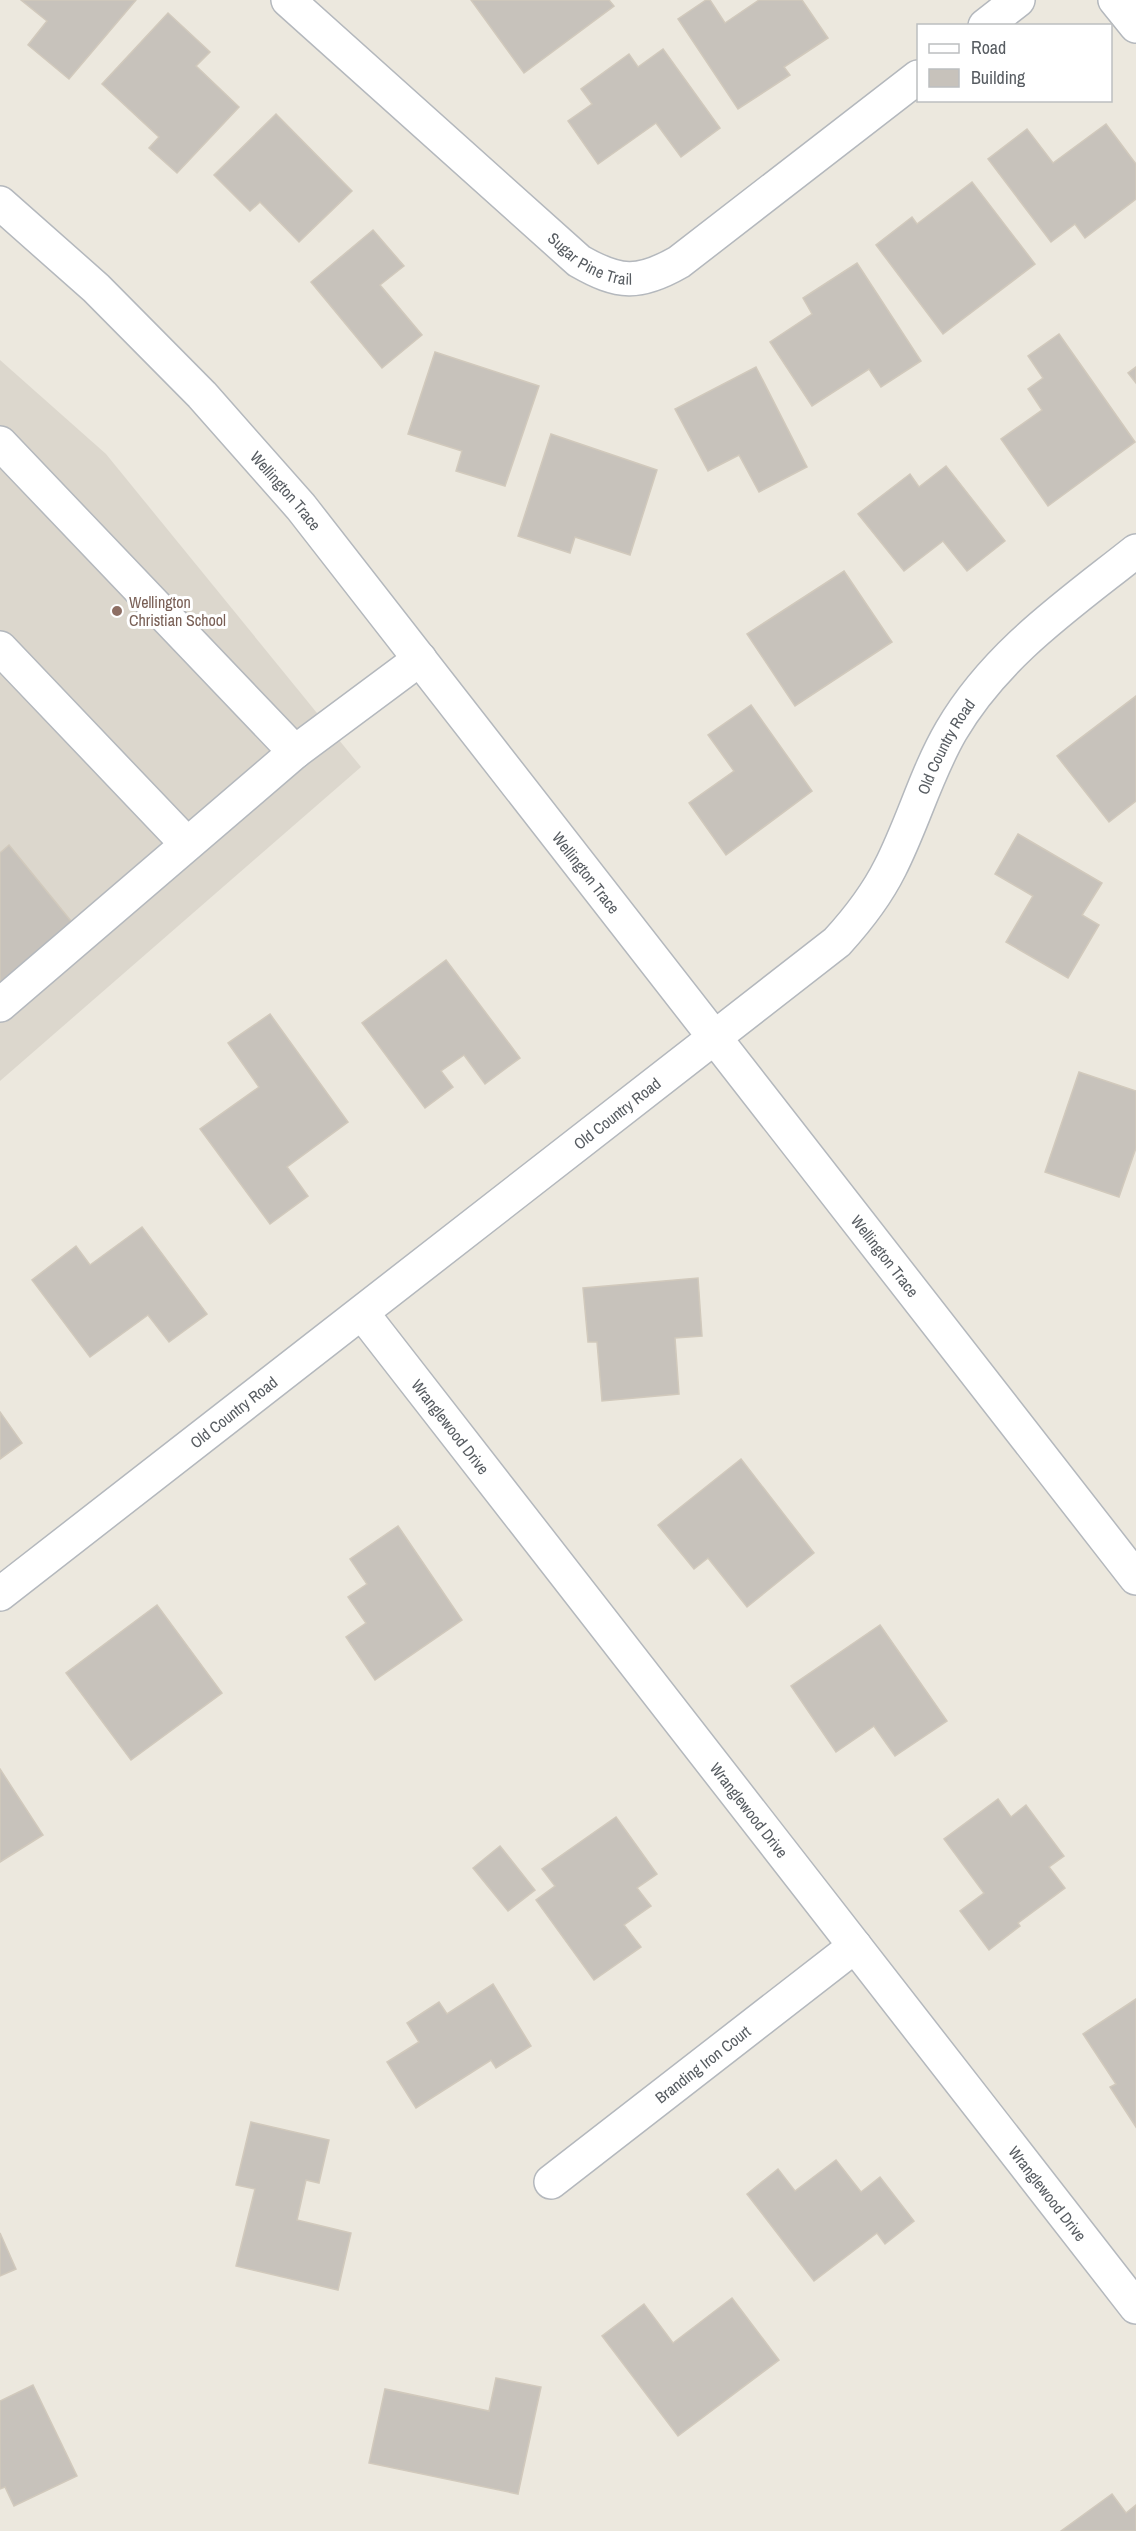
<svg xmlns="http://www.w3.org/2000/svg" width="1136" height="2531" viewBox="0 0 1136 2531" font-family="'Archivo Narrow',sans-serif">
<style>
.education{fill:#dcd7cd}
.building{fill:#c7c2bb;stroke:#d1c9bc;stroke-width:1.5}
.lines{fill:none;stroke-linecap:round;stroke-linejoin:round}
.minor-casing{stroke:#b4b8bd;stroke-width:36}
.minor{stroke:#fff;stroke-width:33}
.education-dot{fill:#8d6e63;stroke:#fff;stroke-width:2}
.labels{text-anchor:middle;stroke-width:6;stroke-linejoin:round;paint-order:stroke}
.street-label{font-size:16px;fill:#575c61;stroke:#fff}
.education-label{font-size:16px;fill:#785e54;stroke:#fff;text-anchor:start}
</style>
<rect width="100%" height="100%" fill="#ece8de"/>
<path class="education" d="M0 360 106 454 361 767 0 1081Z"/>
<g class="building">
<path d="M21 0H136L69 79 28 45 47 21Z"/>
<path d="M471 0H609L614 6 524 73Z"/>
<path d="M706 0H710L725 23 759 0H802L828 38 784 67 790 75 738 109 678 19Z"/>
<path d="M168 13 210 52 196 66 239 107 177 173 149 148 159 137 102 84Z"/>
<path d="M663 49 720 128 681 157 656 123 598 164 568 121 592 104 581 89 629 54 638 67Z"/>
<path d="M276 114 352 191 299 242 260 202 250 211 214 175Z"/>
<path d="M1106 124 1136 164V199L1085 238 1075 224 1051 242 988 159 1027 129 1053 163Z"/>
<path d="M972 182 1035 264 943 334 876 245 912 217 917 224Z"/>
<path d="M373 230 404 266 380 285 422 335 382 368 311 282Z"/>
<path d="M857 263 921 361 881 387 869 369 812 406 770 342 812 314 803 298Z"/>
<path d="M1059 334 1135 442 1048 506 1001 439 1042 410 1028 389 1043 378 1028 356Z"/>
<path d="M435 352 539 386 505 486 456 471 462 451 408 434Z"/>
<path d="M756 367 807 467 759 492 739 455 708 471 675 409Z"/>
<path d="M1136 367V383L1128 373Z"/>
<path d="M551 434 657 470 630 555 575 537 570 553 518 536Z"/>
<path d="M946 466 1005 541 967 571 943 541 904 571 858 514 910 474 919 487Z"/>
<path d="M844 571 892 642 795 706 747 634Z"/>
<path d="M1136 696V801L1109 822 1057 756Z"/>
<path d="M751 705 812 791 726 855 689 803 734 771 708 735Z"/>
<path d="M1018 834 1102 883 1082 915 1099 925 1068 978 1006 942 1033 896 995 874Z"/>
<path d="M9 845 75 926 0 986V853Z"/>
<path d="M446 960 520 1058 485 1084 464 1055 441 1071 453 1087 425 1108 362 1023Z"/>
<path d="M270 1014 348 1122 287 1167 308 1196 270 1224 200 1129 259 1087 228 1043Z"/>
<path d="M1079 1072 1136 1091V1148L1119 1197 1045 1172Z"/>
<path d="M142 1227 207 1314 169 1342 148 1315 90 1357 32 1280 76 1246 90 1265Z"/>
<path d="M698 1278 702 1336 675 1338 679 1394 602 1401 597 1342H588L583 1288Z"/>
<path d="M0 1412 22 1443 0 1459Z"/>
<path d="M741 1459 814 1553 747 1607 708 1558 694 1569 658 1525Z"/>
<path d="M398 1526 462 1620 375 1680 346 1637 366 1623 348 1597 367 1584 350 1559Z"/>
<path d="M157 1605 222 1693 131 1760 66 1673Z"/>
<path d="M880 1625 947 1721 895 1756 874 1726 836 1752 791 1686Z"/>
<path d="M0 1769 43 1835 0 1862Z"/>
<path d="M998 1799 1011 1817 1026 1805 1064 1856 1049 1867 1065 1888 1018 1923 1020 1926 989 1950 960 1911 984 1893 944 1839Z"/>
<path d="M616 1817 657 1874 637 1888 651 1906 624 1925 641 1947 594 1980 536 1900 555 1886 542 1869Z"/>
<path d="M500 1846 535 1890 508 1911 473 1868Z"/>
<path d="M493 1984 531 2046 496 2068 491 2060 416 2108 387 2062 419 2042 407 2023 439 2002 447 2014Z"/>
<path d="M1136 1999V2127L1110 2087 1116 2084 1083 2034Z"/>
<path d="M251 2122 329 2140 319 2183 306 2180 297 2220 351 2233 338 2290 236 2266 255 2189 236 2185Z"/>
<path d="M836 2160 861 2192 880 2177 914 2221 885 2244 877 2233 814 2281 747 2194 778 2169 795 2191Z"/>
<path d="M0 2233 16 2269 0 2276Z"/>
<path d="M732 2298 779 2360 678 2436 602 2336 644 2304 673 2343Z"/>
<path d="M496 2378 541 2387 518 2494 369 2463 385 2389 489 2411Z"/>
<path d="M33 2385 77 2476 14 2506 5 2487 0 2489V2401Z"/>
<path d="M1112 2494 1126 2513 1136 2505V2531H1061Z"/>
</g>
<g class="lines">
<g class="minor-casing">
<g id="minor">
<path id="s1" d="M288 0 579 261C619 284 639 285 679 262L918 77"/>
<path d="M1115 0 1136 26"/>
<path d="M985 26 1018 0"/>
<path id="s2" d="M0 203 96 288 202 395 301 507 1136 1578"/>
<path d="M0 443 295 752"/>
<path d="M0 648 187 844"/>
<path d="M0 1005 295 752 420 659"/>
<path id="s3" d="M362 1313 1136 2307"/>
<path id="s4" d="M0 1594 837 942C858 919 876 896 890 868 913 823 926 774 951 731 996 654 1068 605 1136 551"/>
<path id="s5" d="M551 2182 855 1946"/>
</g>
</g>
<use href="#minor" class="minor"/>
</g>
<circle class="education-dot" cx="117" cy="611" r="6"/>
<g class="labels">
<g class="street-label">
<text dy="6" stroke="none"><textPath href="#s1" startOffset="400">Sugar Pine Trail</textPath></text>
<text dy="6" stroke="none"><textPath href="#s2" startOffset="406">Wellington Trace</textPath></text>
<text dy="6" stroke="none"><textPath href="#s4" startOffset="1286">Old Country Road</textPath></text>
<text dy="6" stroke="none"><textPath href="#s2" startOffset="892">Wellington Trace</textPath></text>
<text dy="6" stroke="none"><textPath href="#s4" startOffset="782">Old Country Road</textPath></text>
<text dy="6" stroke="none"><textPath href="#s2" startOffset="1378">Wellington Trace</textPath></text>
<text dy="6" stroke="none"><textPath href="#s4" startOffset="296">Old Country Road</textPath></text>
<text dy="6" stroke="none"><textPath href="#s3" startOffset="144">Wranglewood Drive</textPath></text>
<text dy="6" stroke="none"><textPath href="#s3" startOffset="630">Wranglewood Drive</textPath></text>
<text dy="6" stroke="none"><textPath href="#s5" startOffset="192">Branding Iron Court</textPath></text>
<text dy="6" stroke="none"><textPath href="#s3" startOffset="1116">Wranglewood Drive</textPath></text>
</g>
<g class="education-label">
<text x="129" y="608">Wellington<tspan x="129" dy="18">Christian School</tspan></text>
</g>
</g>
<rect x="917" y="24" width="195" height="78" fill="#ffffff" stroke="#bcbec0" stroke-width="1.5"/>
<rect x="929" y="44" width="30" height="9" fill="#ffffff" stroke="#bcbec0" stroke-width="1.5"/>
<text x="971" y="54" font-size="18" fill="#575c61">Road</text>
<rect x="929" y="69" width="30" height="18" fill="#c7c2bb" stroke="#bcbec0" stroke-width="1.5"/>
<text x="971" y="84" font-size="18" fill="#575c61">Building</text>
</svg>
